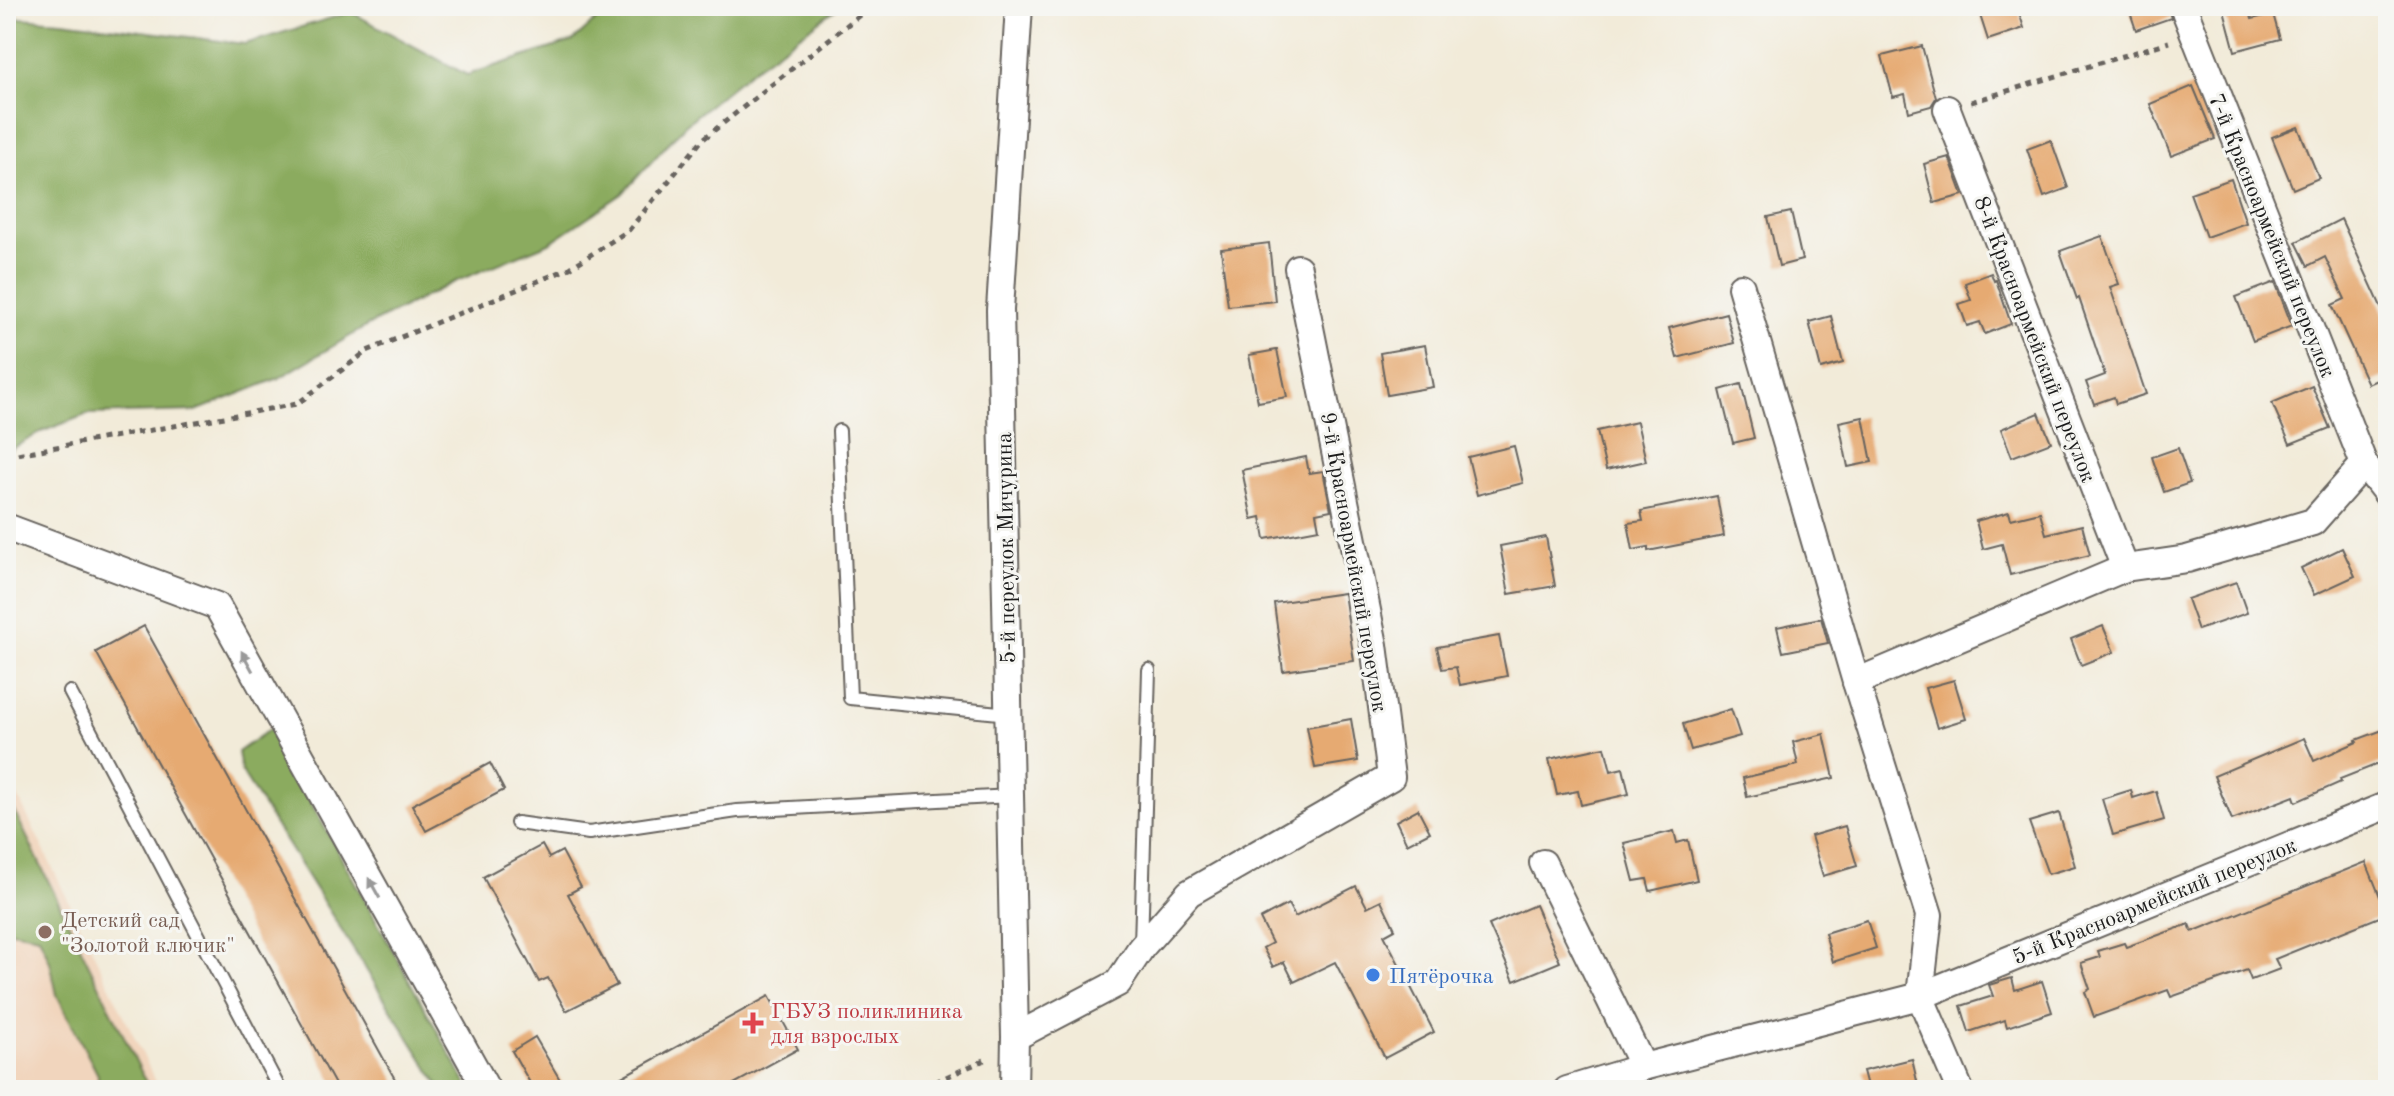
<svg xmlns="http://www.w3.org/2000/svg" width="2394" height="1096" viewBox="0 0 2394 1096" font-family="'Old Standard TT',serif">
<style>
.built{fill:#f1d5bd}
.forest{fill:#8bab5f;stroke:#54643e;stroke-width:2}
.building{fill:#e6aa72}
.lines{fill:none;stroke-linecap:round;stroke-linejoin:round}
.service-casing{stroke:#67645e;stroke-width:16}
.minor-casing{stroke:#67645e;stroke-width:30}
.path{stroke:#67645e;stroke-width:5;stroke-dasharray:6 6;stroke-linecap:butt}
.service{stroke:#fff;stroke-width:12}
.minor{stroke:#fff;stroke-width:26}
.oneway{fill:#999}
.education-dot{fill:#8d6e63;stroke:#f6f6f2;stroke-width:3}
.shop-dot{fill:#3f7fe0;stroke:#f6f6f2;stroke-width:3}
.health-dot{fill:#e0444e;stroke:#f6f6f2;stroke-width:3}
.labels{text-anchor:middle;stroke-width:6;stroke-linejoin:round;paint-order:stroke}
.street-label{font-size:22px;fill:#1c1c1c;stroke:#f6f6f2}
.education-label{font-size:22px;fill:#785e54;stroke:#f6f6f2;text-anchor:start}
.shop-label{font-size:22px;fill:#366cbe;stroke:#f6f6f2;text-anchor:start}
.health-label{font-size:22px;fill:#be3a42;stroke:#f6f6f2;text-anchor:start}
</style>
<rect width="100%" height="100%" fill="#f6f6f2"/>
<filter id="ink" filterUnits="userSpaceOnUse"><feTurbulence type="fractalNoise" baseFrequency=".0125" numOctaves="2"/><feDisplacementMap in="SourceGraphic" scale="16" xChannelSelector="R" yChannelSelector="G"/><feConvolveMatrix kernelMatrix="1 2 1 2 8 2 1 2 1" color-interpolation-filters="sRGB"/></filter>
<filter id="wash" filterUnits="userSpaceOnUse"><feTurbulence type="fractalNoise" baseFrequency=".006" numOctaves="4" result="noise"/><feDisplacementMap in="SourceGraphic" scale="32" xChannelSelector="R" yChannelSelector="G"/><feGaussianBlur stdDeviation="1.8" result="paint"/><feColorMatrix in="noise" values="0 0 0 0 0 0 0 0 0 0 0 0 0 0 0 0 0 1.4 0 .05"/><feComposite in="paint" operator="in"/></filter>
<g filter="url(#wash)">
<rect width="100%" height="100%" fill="#f2ebd9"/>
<path class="built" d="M6 774H7L160 1090H6Z"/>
<g class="forest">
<path d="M612 6H840L753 69 685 125 622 194 549 243 452 283 369 325 279 378 196 411 88 414 41 432 6 452V17L62 21 245 44 351 12 467 75 573 41Z"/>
<path d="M270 729 470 1090H442L241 771 238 752Z"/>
<path d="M6 794 150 1090H97L98 1075 57 995 50 962 39 936 6 930Z"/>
</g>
<g id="blocks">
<g class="building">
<path d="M1977 6H2017L2024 28 1988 40Z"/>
<path d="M2128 6H2167L2171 18 2136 30Z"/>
<path d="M2223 6H2248L2252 19 2273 14 2280 39 2235 51Z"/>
<path d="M1922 46 1936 98 1931 106 1909 112 1905 94 1893 97 1882 56Z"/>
<path d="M2193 86 2215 139 2171 156 2150 104Z"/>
<path d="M2298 127 2319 178 2293 189 2272 137Z"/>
<path d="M2051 140 2068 188 2044 197 2027 149Z"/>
<path d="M1949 157 1963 195 1934 203 1924 164Z"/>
<path d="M2231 179 2246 223 2206 237 2190 193Z"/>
<path d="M1791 212 1802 260 1779 266 1768 217Z"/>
<path d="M2341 219 2388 322V375L2368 384 2332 305 2345 299 2325 257 2308 266 2296 242Z"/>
<path d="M2102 236 2119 284 2110 287 2146 394 2116 404 2114 397 2094 404 2086 382 2105 375 2079 298 2077 299 2060 251Z"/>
<path d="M1269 243 1275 301 1228 306 1221 249Z"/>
<path d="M1991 273 1994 281 1996 280 2011 324 1985 334 1980 322 1967 326 1959 304 1971 300 1965 283Z"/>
<path d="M2275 282 2292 326 2253 341 2236 297Z"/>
<path d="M1726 313 1734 343 1677 358 1669 328Z"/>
<path d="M1831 316 1843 363 1821 369 1809 322Z"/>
<path d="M1425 345 1433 387 1387 395 1380 353Z"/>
<path d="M1277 350 1287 397 1258 402 1249 355Z"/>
<path d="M1741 384 1754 438 1733 443 1720 390Z"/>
<path d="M2312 386 2330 428 2290 444 2272 403Z"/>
<path d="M2039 413 2051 442 2012 457 2001 429Z"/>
<path d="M1863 417 1872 462 1848 467 1839 422Z"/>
<path d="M1637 422 1646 461 1606 470 1597 431Z"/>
<path d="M1514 446 1523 483 1477 495 1468 457Z"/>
<path d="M2178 448 2190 483 2164 492 2152 457Z"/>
<path d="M1306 457 1309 473 1323 471 1331 510 1316 513 1319 529 1265 539 1261 517 1252 519 1242 470Z"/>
<path d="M1717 496 1724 536 1648 551V547L1633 550 1628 523 1643 521 1641 511Z"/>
<path d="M2009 512 2011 519 2040 512 2046 534 2082 525 2090 555 2010 575 2002 544 1983 549 1976 521Z"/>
<path d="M1546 537 1555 586 1509 594 1500 546Z"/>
<path d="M2342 548 2355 576 2314 595 2301 568Z"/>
<path d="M2236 582 2247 613 2198 630 2187 599Z"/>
<path d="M1344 593 1354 661 1283 671 1274 603Z"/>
<path d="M1821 618 1828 643 1783 652 1777 627Z"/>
<path d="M144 626 401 1090H338L96 652Z"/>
<path d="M2103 626 2114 652 2081 665 2071 639Z"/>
<path d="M1499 636 1507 676 1460 685 1456 667 1442 669 1437 647Z"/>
<path d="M1954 680 1966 719 1937 728 1925 688Z"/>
<path d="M1731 709 1740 736 1691 750 1683 724Z"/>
<path d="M1351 719 1358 761 1315 768 1307 727Z"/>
<path d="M2388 728V760L2340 779 2341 782 2296 802 2294 796 2232 820 2214 776 2304 738 2314 761 2357 742 2356 740Z"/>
<path d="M1824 734 1834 778 1747 797 1743 778 1798 765 1793 742Z"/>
<path d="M1605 747 1611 771 1623 768 1629 794 1581 805 1578 791 1557 795 1549 759Z"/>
<path d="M490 763 504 790 426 831 412 805Z"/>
<path d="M2131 790 2133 798 2156 791 2164 820 2113 835 2102 799Z"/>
<path d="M1418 809 1430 832 1407 844 1396 821Z"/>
<path d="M2059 813 2075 866 2048 874 2029 822Z"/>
<path d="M1845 826 1857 866 1823 876 1811 836Z"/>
<path d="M1674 831 1677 843 1688 840 1697 880 1650 891 1647 879 1634 881 1624 843Z"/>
<path d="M542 845 549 858 562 851 581 887 568 894 617 985 566 1011 548 978 539 982 483 877Z"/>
<path d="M2366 862 2387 914 2275 959 2280 969 2251 980 2247 970 2171 997 2168 990 2094 1017 2085 992 2090 989 2081 963 2100 957 2098 951 2124 943 2126 947 2189 924 2192 932Z"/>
<path d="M1356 886 1367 907 1381 900 1395 929 1384 935 1434 1032 1385 1058 1335 962 1294 982 1284 962 1273 967 1263 948 1272 943 1260 919 1288 904 1295 917Z"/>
<path d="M1535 905 1560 962 1514 981 1489 925Z"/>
<path d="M1867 920 1876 948 1833 962 1825 933Z"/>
<path d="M2012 978 2015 990 2042 981 2052 1012 2007 1027 2005 1020 1969 1032 1961 1006 1993 996 1989 985Z"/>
<path d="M769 996 798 1049 723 1090H598Z"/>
<path d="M535 1037 566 1090H534L512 1051Z"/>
<path d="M1912 1059 1919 1090H1868L1863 1071Z"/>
</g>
</g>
</g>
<g filter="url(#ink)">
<use href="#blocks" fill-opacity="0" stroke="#67645e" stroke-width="2"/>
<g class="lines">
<g class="service-casing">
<g id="service">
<path d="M839 431 850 698 1009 714"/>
<path d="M70 692 280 1090"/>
<path d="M517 823 589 833 737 811 1011 796"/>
<path d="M1141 945 1149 670"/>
</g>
</g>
<g class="minor-casing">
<g id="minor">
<path d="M2183 6 2364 464 2388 495"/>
<path d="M1947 109 2125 568"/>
<path d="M1741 287 1856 682 1929 915 1920 996 1960 1090"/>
<path d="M6 527 217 606 487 1090"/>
<path d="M1856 682 2125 568 2187 559 2313 522 2364 464"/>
<path d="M1543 863 1643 1067"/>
<path d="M1015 1037 1118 983 1141 948 1189 893 1391 777 1374 645 1298 268"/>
<path d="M1014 1090 1015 1037 1000 310 1019 6"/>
<path d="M1567 1090 1643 1067 1920 996 2388 805"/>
</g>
</g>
<g class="path">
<path d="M1971 102 2169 42"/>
<path d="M6 456 297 404 367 351 570 268 629 230 702 140 871 6"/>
<path d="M900 1090 935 1082 989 1058"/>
</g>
<use href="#service" class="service"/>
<use href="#minor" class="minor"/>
</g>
<defs><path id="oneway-solid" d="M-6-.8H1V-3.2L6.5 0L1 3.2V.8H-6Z" transform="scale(2)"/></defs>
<g class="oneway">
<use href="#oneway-solid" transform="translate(247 661) rotate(-119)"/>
<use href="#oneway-solid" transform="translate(374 888) rotate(-119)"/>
</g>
</g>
<circle class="education-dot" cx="45" cy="932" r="8"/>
<circle class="shop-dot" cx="1373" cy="975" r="8"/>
<path class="health-dot" d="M749 1011h8v8h8v8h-8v8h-8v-8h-8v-8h8z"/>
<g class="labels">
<g class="street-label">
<text transform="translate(2273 235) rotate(68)" y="8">7-й Красноармейский переулок</text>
<text transform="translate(2036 339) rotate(69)" y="8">8-й Красноармейский переулок</text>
<text transform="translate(1005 548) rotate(-91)" y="8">5-й переулок Мичурина</text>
<text transform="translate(1355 562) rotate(80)" y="8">9-й Красноармейский переулок</text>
<text transform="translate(2154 900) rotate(-22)" y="8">5-й Красноармейский переулок</text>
</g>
<g class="education-label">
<text x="61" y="927">Детский сад<tspan x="61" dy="25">"Золотой ключик"</tspan></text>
</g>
<g class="shop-label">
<text x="1389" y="983">Пятёрочка</text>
</g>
<g class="health-label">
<text x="771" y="1018">ГБУЗ поликлиника<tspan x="771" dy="25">для взрослых</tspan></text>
</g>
</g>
<rect width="2394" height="1096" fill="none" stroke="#f6f6f2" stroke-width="32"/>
</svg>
